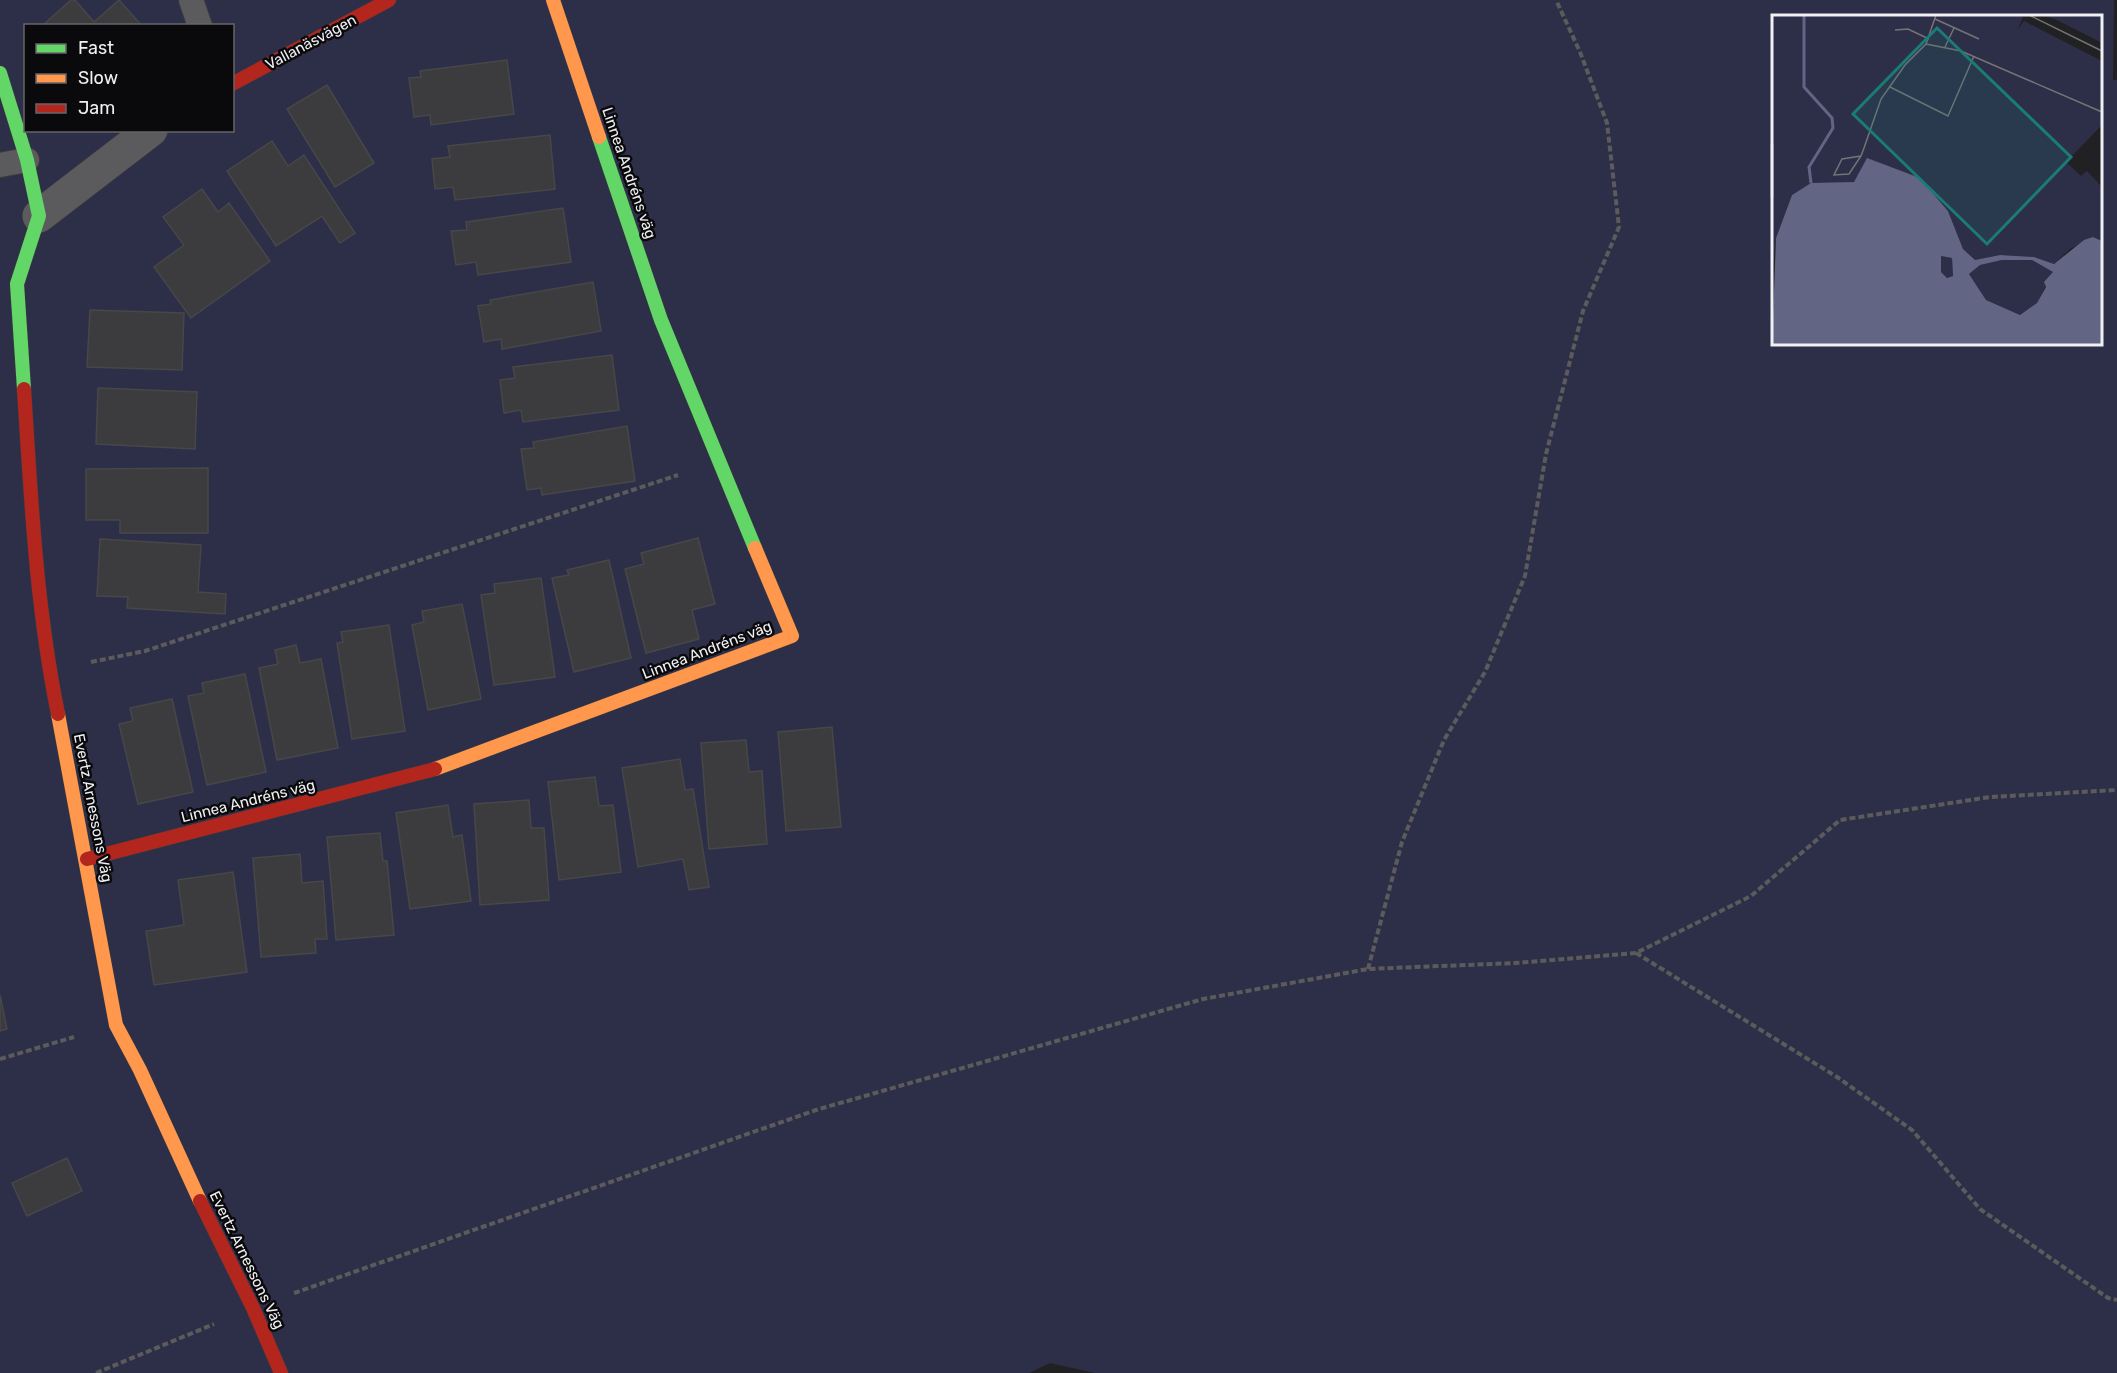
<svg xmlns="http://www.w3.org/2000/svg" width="2117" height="1373" viewBox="0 0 2117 1373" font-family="Rubik,sans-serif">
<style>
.green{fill:#2d2f48;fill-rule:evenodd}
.building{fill:#3c3c3e;stroke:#474749;stroke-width:1.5}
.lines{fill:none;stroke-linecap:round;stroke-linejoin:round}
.lane-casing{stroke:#3c3c3f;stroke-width:26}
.street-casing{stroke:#3c3c3f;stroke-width:34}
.fast-casing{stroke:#3c3c3f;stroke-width:15}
.slow-casing{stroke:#3c3c3f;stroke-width:15}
.jam-casing{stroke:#3c3c3f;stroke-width:15}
.path{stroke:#5b5b5c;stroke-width:4;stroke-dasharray:6 3;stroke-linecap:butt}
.lane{stroke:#5b5b5d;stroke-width:24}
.street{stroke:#5b5b5d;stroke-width:33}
.fast{stroke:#63d668;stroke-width:14}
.slow{stroke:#ff974d;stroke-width:14}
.jam{stroke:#b3261e;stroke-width:14}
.labels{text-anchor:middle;stroke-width:5;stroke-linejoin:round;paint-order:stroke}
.street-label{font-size:15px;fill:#f0f0f4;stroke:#0a0a0c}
.inset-river{fill:none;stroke:#636584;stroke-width:3}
.inset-road{fill:none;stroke:#747477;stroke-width:1.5}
.view{fill:#1a7c75;fill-opacity:0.15;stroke:#1a7c75;stroke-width:3}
.inset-edge{fill:none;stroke:#f0f0f4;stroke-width:3}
</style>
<rect width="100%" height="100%" fill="#212124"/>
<path class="green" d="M0 0H2114L2113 80H2117V1373H1095L1050 1363 1029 1373H0ZM1774 16H2100V344H1774ZM26 26H232V130H26Z"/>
<g class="building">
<path d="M71 0H75L94 22 119 0 142 26H42Z"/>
<path d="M507 60 514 114 431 125 430 115 414 117 409 78 421 77 420 71Z"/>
<path d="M327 85 374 163 335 187 287 109Z"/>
<path d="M550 135 555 189 455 200 453 187 435 189 432 159 450 157 448 146Z"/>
<path d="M272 141 288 166 304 155 355 233 340 243 322 216 276 246 227 171Z"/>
<path d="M202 189 218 212 229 203 270 261 191 318 154 267 184 245 163 217Z"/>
<path d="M563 208 571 262 478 275 476 262 456 265 451 231 467 230 466 222Z"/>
<path d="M593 282 601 331 502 349 501 339 484 342 478 306 491 304 490 300Z"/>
<path d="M90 310 184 313 182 370 87 367Z"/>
<path d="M612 355 619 410 523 422 521 410 504 413 500 380 515 378 513 367Z"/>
<path d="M98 388 197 392 195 449 96 444Z"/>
<path d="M627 426 635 481 542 495 541 488 527 490 521 449 534 448 533 442Z"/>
<path d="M208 468V533H120V520H86V469Z"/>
<path d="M698 538 715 604 692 610 699 639 646 653 625 569 644 564 641 553Z"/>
<path d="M100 539 201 545 198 592 226 594 225 614 127 608 128 597 97 596Z"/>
<path d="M609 560 631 658 574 672 552 578 569 575 567 570Z"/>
<path d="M541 578 555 677 494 685 481 595 495 593 494 584Z"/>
<path d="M462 604 481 699 428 710 412 625 424 622 422 611Z"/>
<path d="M389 625 405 731 352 739 337 643 343 642 341 632Z"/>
<path d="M296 645 300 663 321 659 338 748 277 760 259 668 278 664 275 650Z"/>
<path d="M245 674 266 772 207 785 188 696 204 693 202 683Z"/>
<path d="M172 699 193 792 138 804 119 724 133 721 130 708Z"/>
<path d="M832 727 841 827 786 831 778 732Z"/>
<path d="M746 740 749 772 762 771 767 844 709 849 701 743Z"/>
<path d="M680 759 685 790 693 789 709 887 689 890 683 859 638 867 622 768Z"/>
<path d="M595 777 599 806 613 805 621 872 559 880 548 782Z"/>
<path d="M529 800 531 828H544L549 900 480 905 474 804Z"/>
<path d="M448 805 453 837 462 835 471 901 410 909 396 813Z"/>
<path d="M380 833 383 861H387L394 935 336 940 327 837Z"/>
<path d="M300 854 302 883 323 881 327 939H315L316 953 261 957 253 858Z"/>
<path d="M233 872 247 972 154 985 146 931 184 925 178 880Z"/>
<path d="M0 995 7 1029 0 1031Z"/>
<path d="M67 1158 82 1191 27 1216 12 1183Z"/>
</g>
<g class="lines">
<g class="lane-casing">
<g id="lane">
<path d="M191 0 200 26"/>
<path d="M0 165 27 160"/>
</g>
</g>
<g class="street-casing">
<path id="street" d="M39 216 151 130"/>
</g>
<g class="fast-casing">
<g id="fast">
<path d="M0 73 27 160 39 216 17 284 24 389"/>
<path d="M599 137 661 320 755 548"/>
</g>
</g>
<g class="slow-casing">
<g id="slow">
<path d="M553 0 599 137"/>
<path d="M58 714 116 1025 140 1070 200 1201"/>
<path d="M435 769 792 636 755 548"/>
</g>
</g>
<g class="jam-casing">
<g id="jam">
<path d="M232 84 389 0"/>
<path d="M24 389C31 498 36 606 58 714"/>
<path d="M87 859 435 769"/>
<path d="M200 1201 253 1308 281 1373"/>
</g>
</g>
<g class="path">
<path d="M91 662 145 651 678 475"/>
<path d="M1636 953 1837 1077 1912 1130 1980 1209 2108 1298 2117 1300"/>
<path d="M1368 969 1402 842 1444 740 1485 672 1525 576 1546 454 1583 311 1619 227 1607 123 1580 52 1556 0"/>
<path d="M0 1059 74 1037"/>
<path d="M294 1293 816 1110 1203 999 1368 969 1515 963 1636 953 1751 896 1840 820 1990 797 2117 790"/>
<path d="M96 1373 214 1324"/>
</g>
<use href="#lane" class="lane"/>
<use href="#street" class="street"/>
<use href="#fast" class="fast"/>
<use href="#slow" class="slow"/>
<use href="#jam" class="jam"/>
</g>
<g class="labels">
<g class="street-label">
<text transform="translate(311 42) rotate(-28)" y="5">Vallanäsvägen</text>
<text transform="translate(629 173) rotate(71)" y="5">Linnea Andréns väg</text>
<text transform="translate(707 650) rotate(-21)" y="5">Linnea Andréns väg</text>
<text transform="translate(248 801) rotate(-14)" y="5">Linnea Andréns väg</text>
<text transform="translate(93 808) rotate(79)" y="5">Evertz Arnessons Väg</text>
<text transform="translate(247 1260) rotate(64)" y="5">Evertz Arnessons Väg</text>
</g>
</g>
<g transform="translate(1772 15)">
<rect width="330" height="330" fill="#212124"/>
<path d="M0 0H246L251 2 246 14 252 6 330 46V110L294 147 309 161 315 156 330 172V226L321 222 298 234 282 249 262 242 228 240 203 245 191 234 176 196 148 163 125 155 76 168H40L20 180 4 223 0 262ZM270 0H330V28L285 5ZM169 241 180 243 181 261 175 263 169 257ZM230 245H260L281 257 265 288 248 300 214 285 197 259 208 250Z" fill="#2d2f48"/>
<path d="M95 143 148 163 176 196 191 234 203 245 228 240 262 242 282 249 312 225 321 222 330 226V330H0L4 223 20 180 39 168 82 167ZM169 241 180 243 181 261 175 263 169 257ZM230 245H260L281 257 272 267 274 272 265 288 248 300 214 285 197 259 208 250Z" fill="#636584" fill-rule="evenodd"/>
<path class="inset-river" d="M32 0V72L60 103 61 113 37 152 39 168M0 129V182"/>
<path class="inset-road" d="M257 0 330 36M163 4 207 24M123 15 136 14 157 24M154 29 189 36 330 97M173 32 182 13M118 72 176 101 202 41M89 141 70 144 62 160 77 159 89 141 92 133 109 84 133 50 154 29 164 0"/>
<path class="view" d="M165 13 299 142 215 229 81 99Z"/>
<rect width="330" height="330" class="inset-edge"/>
</g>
<rect x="24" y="24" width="210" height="108" fill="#0a0a0c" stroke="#666669" stroke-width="1.5"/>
<rect x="36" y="44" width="30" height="9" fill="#63d668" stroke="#666669" stroke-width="1.5"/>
<text x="78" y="54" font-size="18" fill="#f0f0f4">Fast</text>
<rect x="36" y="74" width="30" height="9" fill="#ff974d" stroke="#666669" stroke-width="1.5"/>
<text x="78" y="84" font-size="18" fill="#f0f0f4">Slow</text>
<rect x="36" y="104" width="30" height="9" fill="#b3261e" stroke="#666669" stroke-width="1.5"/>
<text x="78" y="114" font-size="18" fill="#f0f0f4">Jam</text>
</svg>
